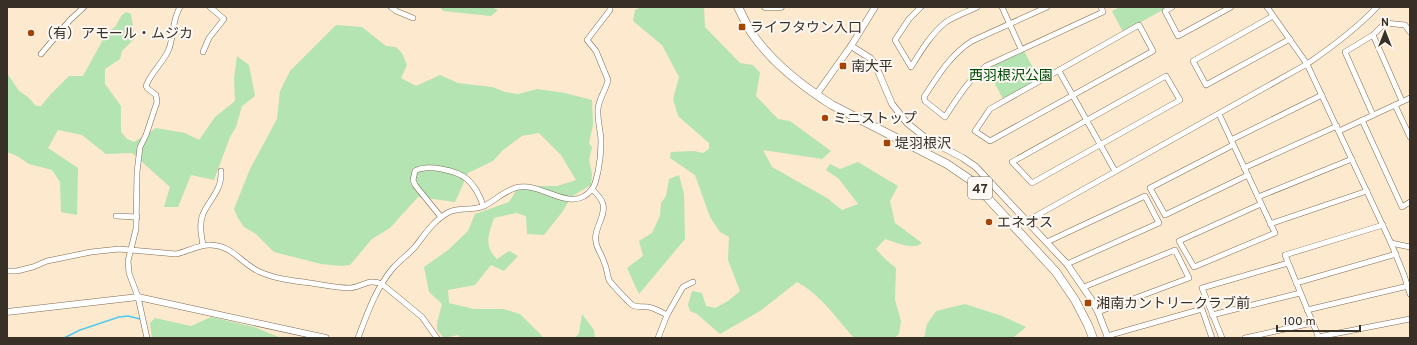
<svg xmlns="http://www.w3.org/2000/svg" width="1417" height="345" viewBox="0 0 1417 345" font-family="Overpass,'Noto Sans JP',sans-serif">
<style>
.green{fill:#b3e4b1}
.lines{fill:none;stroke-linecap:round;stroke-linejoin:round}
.stream{stroke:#52c9f0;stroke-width:1.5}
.minor-casing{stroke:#7d6b53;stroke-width:6}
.tertiary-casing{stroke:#7d6b53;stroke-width:7}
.primary-casing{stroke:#7d6b53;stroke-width:9}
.minor{stroke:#fff;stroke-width:5}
.tertiary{stroke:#fff;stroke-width:6}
.primary{stroke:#fff;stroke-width:8}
.poi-dot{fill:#a64403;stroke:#fdf8f3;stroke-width:1.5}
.labels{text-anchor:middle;stroke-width:4;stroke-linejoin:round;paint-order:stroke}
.shield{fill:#fdf8f3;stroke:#736c64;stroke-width:1}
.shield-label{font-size:13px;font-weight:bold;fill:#383026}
.poi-label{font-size:14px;fill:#383026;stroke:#fdf8f3;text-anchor:start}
.park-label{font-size:14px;fill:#004c07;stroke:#fdf8f3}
</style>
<rect width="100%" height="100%" fill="#fde9cd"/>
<g class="green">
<path d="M440 7H491L498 10 491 16 443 11Z"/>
<path d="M641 7H704L705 27 740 63 753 65 760 73 756 96 778 119 790 121 831 151 822 159 763 150 772 167 827 198 842 210 858 204 839 179 826 170 830 164 840 169 858 162 898 186 890 201 895 223 922 243C913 251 896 242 885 239L876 249 885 259 896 268 895 300 901 321 899 334 895 338H854C837 319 820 294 797 282L760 311 720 334 697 314 690 311 688 305 692 291 702 293 706 306 715 308 728 301 740 291 728 260 729 237 720 232 710 217 695 175 670 158 671 152 694 151 703 153 709 149V143L678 116 673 99 679 77 662 45 633 21 635 10Z"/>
<path d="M1120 7H1168L1123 32 1112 11Z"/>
<path d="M126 12 131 14 135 38 122 51 120 59 105 69V84L121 106V132L127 139 134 142 156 128 185 133 199 140 215 117 235 101 234 78 237 56 249 65 255 96 242 106 236 127 230 137 214 180 191 175 178 207H164L170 187 132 153 106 154 82 135 58 130 48 148 78 168 77 215 61 212 60 182 52 170 29 164 17 156 7 152V73L19 91 28 97 36 106H41L50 95 69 76H83L106 34 116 26 121 16Z"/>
<path d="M336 25 362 27 386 46 396 47 402 53 407 65 401 78 416 86 440 75 458 83 492 87 505 92 518 94 537 89 565 93 592 100 593 125 589 143 592 147 589 160 592 174 591 185 571 197 563 211 544 235 527 234 526 216 516 213 494 218C489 234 483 246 497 259L509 251 518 256 504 271 491 265 475 285 448 290 449 303 474 309H504L520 314 544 338H461L458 335 444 338 437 330V323L442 304 429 292 424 267 448 250 468 231 475 214 509 202 516 191 531 186H557L576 180 561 155 539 133 522 136 503 150 493 161 468 173 455 202 418 197 390 228 372 239 350 265 342 266 321 264 274 252 256 234 244 227 238 218 234 209 250 169 277 119 280 91 290 71Z"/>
<path d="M1024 51 1039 79 1003 99 987 69Z"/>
<path d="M679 175 684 194 685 239 639 294 627 268 643 256 639 241 652 233 660 216 661 203 666 196 669 179Z"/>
<path d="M965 304 1002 316 1026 327 1013 338H924L927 324 936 311Z"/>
<path d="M582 314 594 330 595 338H575L579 333Z"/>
<path d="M211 317 254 327 281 338H152L150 323 155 318 191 326Z"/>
</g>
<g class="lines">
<path class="stream" d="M64 338 80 330 119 317 128 316 140 319"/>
<g class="minor-casing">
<g id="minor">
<path d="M391 7 396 11 413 18"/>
<path d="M921 7 909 19 895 40 911 67C921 51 931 34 946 22 955 16 967 12 977 7"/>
<path d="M1002 7 1021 49"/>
<path d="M1047 7 972 41C950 55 938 76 924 97L925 101 945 117C957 99 968 80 986 66L1103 12 1101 7"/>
<path d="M1172 7 1165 11 1178 36 1231 7"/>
<path d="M1267 7 1307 64 1391 243 1404 275 1410 294"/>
<path d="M1273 16 1193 61 1206 85 1290 39"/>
<path d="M1139 25 1153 51 990 141 975 131 990 109Z"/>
<path d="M1373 35 1402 101"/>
<path d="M203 52 209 38 224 19 210 7"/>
<path d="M41 54 70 20 84 7"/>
<path d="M1059 71 1115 171"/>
<path d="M1166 76 1180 100 1032 183 1012 162Z"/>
<path d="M1395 105 1410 137"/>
<path d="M1219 114 1275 233 1194 267 1179 241 1261 204"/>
<path d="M1373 115 1345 52 1373 35 1385 23 1405 25 1410 32"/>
<path d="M1362 120 1402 207 1410 202"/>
<path d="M1339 131 1410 98"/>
<path d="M1231 140 1322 95"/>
<path d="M1233 145 1150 188 1165 215 1248 175"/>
<path d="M1244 168 1337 126"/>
<path d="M592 189C596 193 602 199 603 204 606 217 593 229 596 242 597 249 602 255 604 262 607 268 607 274 609 280 613 286 626 299 632 305 637 308 643 306 648 307 655 308 661 312 667 315L658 338"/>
<path d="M1258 197 1352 159"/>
<path d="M116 216 137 217"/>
<path d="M441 217 415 185 413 180 415 171C427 164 456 170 467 179 474 185 481 197 483 206"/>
<path d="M1027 221 1307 64C1332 47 1356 29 1377 7"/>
<path d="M1270 224 1367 191"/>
<path d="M1047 242 1145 196 1159 223 1067 264"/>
<path d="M1391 243 1410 247"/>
<path d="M203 245C201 234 199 224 203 214 210 198 222 191 221 171"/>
<path d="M7 271H17L33 267 47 261 91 252 119 249 176 254C187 252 199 244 211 245 234 246 241 264 260 272 276 279 294 281 311 283 324 285 337 288 350 288 363 287 367 278 382 284L422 317 437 338"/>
<path d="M1296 283 1396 254"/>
<path d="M1084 287 1175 250 1189 278 1098 312"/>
<path d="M1307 310 1408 286"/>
<path d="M667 315 683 287 693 282"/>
<path d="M1212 315 1300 293"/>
<path d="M1107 336 1202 309 1212 338"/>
<path d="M1318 337 1410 319"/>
<path d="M147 338 138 297 129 273 128 261 136 229 137 172 140 147 146 135 157 102 156 95 147 88 146 86C151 72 164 62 169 49 174 35 172 20 180 7"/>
<path d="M358 338C367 314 376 288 393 268 400 260 408 255 415 247 425 234 434 220 449 212 460 207 473 211 484 206 496 200 506 189 519 187 544 183 572 215 592 189 596 184 596 178 598 172 600 162 601 152 601 142 601 131 597 120 598 109 599 98 606 90 608 80L596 51 587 40 610 10V7"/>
<path d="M1222 338 1202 288 1288 263"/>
<path d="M1245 338 1312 323"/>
<path d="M1319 338 1285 255 1383 225"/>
</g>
</g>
<g class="tertiary-casing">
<g id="tertiary">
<path d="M765 7H781"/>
<path d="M851 46 870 58 875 64 892 104 907 123 927 139 963 158 976 167 1067 264 1091 299 1098 312 1108 338"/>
<path d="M816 95 851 46 875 7"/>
<path d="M7 312 138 297 326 338"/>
</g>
</g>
<g class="primary-casing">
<path id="primary" d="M738 7C742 15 746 24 751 32 771 62 802 86 832 105L947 164 972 181 1056 272 1075 300 1088 325 1093 338"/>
</g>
<use href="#minor" class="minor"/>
<use href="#tertiary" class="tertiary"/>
<use href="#primary" class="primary"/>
</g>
<g class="poi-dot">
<rect x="738" y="23" width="8" height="8" rx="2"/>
<circle cx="31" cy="33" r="4"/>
<rect x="839" y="62" width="8" height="8" rx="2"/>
<circle cx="825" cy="118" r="4"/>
<rect x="883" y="139" width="8" height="8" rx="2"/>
<circle cx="989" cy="222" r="4"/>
<rect x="1084" y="299" width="8" height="8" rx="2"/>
</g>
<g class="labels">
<rect class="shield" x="968" y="177" width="24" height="22" rx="3"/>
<g class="shield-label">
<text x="980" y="193">47</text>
</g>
<g class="poi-label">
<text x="750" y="32">ライフタウン入口</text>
<text x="39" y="38">（有）アモール・ムジカ</text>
<text x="851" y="71">南大平</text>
<text x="833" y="123">ミニストップ</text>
<text x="895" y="148">堤羽根沢</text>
<text x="997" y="227">エネオス</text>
<text x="1096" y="308">湘南カントリークラブ前</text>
</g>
<g class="park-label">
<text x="1011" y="80">西羽根沢公園</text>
</g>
</g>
<rect width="1417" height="345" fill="none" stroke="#383026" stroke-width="16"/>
<g transform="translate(1385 32)" stroke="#fdf8f3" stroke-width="3" paint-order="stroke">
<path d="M0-3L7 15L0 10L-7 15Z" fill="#383026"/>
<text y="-6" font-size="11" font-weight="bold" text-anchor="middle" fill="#383026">N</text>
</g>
<path d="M1277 325v6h83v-6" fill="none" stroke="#383026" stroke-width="2"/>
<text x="1283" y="325" font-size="12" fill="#383026" stroke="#fdf8f3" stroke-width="3" paint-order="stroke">100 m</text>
</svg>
